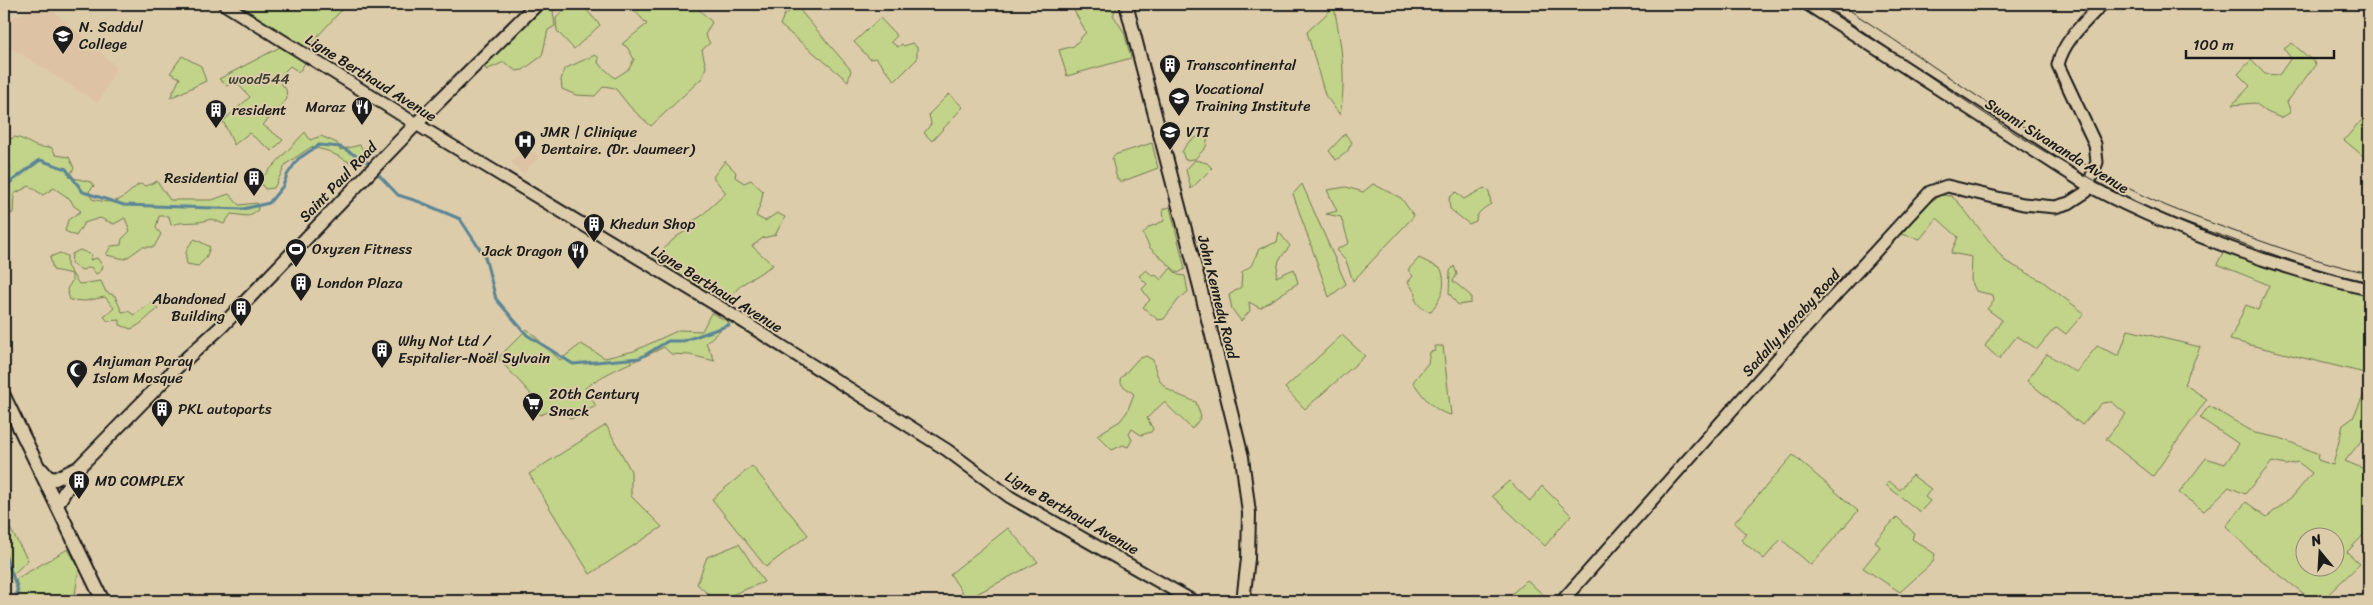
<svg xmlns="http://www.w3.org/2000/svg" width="2373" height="605" viewBox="0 0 2373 605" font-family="Sriracha,sans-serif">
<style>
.built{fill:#dec2a4}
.green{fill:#c2d489;stroke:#6f7852;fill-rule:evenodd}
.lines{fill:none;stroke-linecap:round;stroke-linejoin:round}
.stream{stroke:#5b8595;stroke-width:3}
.tertiary-casing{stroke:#1c1c1c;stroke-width:15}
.secondary-casing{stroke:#1c1c1c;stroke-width:16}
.tertiary{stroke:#dca;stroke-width:11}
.secondary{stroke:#dca;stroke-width:12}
.tram{stroke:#1c1c1c;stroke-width:1}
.labels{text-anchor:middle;stroke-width:4;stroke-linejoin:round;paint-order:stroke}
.poi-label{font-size:15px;fill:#1c1c1c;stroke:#dca;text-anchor:start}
.street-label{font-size:15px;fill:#1c1c1c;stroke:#dca}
.park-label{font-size:15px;fill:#3d4132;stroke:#dca}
</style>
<rect width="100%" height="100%" fill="#dca"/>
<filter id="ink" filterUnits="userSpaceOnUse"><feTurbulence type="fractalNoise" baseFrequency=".02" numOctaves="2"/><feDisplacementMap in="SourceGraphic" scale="10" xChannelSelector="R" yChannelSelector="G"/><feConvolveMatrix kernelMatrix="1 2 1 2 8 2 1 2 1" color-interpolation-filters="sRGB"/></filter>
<g filter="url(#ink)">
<g class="built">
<path d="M41 4H45L117 67 98 103 4 43V22Z"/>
<path d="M527 146 539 157 523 174 511 162Z"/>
</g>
<g class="green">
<path d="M231 4H346V5L306 49Z"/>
<path d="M545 4H565L553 11 555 26 548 30 542 56 523 70 516 71 504 62 486 70 485 65Z"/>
<path d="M571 4H581L600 25 574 49 557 31 556 18Z"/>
<path d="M628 4H693L712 22 705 35 710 43 702 50 706 67 702 78 651 126 631 108 615 88 604 86 595 96 576 95 562 89 561 80 564 69 595 55 599 58 598 63 615 78 629 69 634 59 627 47 622 44 647 24Z"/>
<path d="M1076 4H1118L1113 15 1124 32 1131 58 1067 76 1059 50 1074 46 1086 32 1072 7Z"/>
<path d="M797 7 851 70 848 81 780 25 784 15Z"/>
<path d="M1334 7C1341 43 1347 78 1340 115L1325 95 1307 32Z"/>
<path d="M880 18 897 36 891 42 898 47 902 44 904 46 912 43 917 47V59L895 81 876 58 870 59 854 42Z"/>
<path d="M2292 43 2316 64 2287 102 2291 112 2281 118 2267 112 2255 103 2232 105 2250 86 2238 74 2251 60 2265 74 2279 75 2291 58 2284 49Z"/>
<path d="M284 45 307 60 299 72 290 66 277 79 286 89 287 99 263 125 283 140 272 151 249 133 234 145 223 121 250 97 235 81 227 86 219 79Z"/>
<path d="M182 56 201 66 206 81 170 98 180 78 170 73Z"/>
<path d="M949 94 963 107 932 141 924 133 931 124 929 114Z"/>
<path d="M2369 112V161L2344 140Z"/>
<path d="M305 132 310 140 321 136 337 143 340 150 360 145 367 157 357 166 328 151 311 147 286 164 274 188 265 189 259 181Z"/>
<path d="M1345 134 1352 142 1347 152 1336 160 1329 151Z"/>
<path d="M1208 135 1206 147 1195 159 1185 160 1182 152C1188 140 1195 136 1208 135Z"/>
<path d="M14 137C30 139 32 150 51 147L56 155 69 157 74 168 69 177 91 182 94 186 89 191 92 199C118 206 120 200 139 184L146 186 157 181 170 200H212L229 194 239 205 257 203 258 210 248 216 231 214 224 224 211 219C194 225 187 220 171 225L169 216H159L156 228 161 234 154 247H142L125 259 106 255 111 246 121 245 122 239 130 231 125 218 114 224 100 218 84 223 76 236 65 231 68 220 81 211 74 206 70 199 54 188 43 195 29 186 14 194 13 213 4 215V187L8 186C11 173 13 167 4 156V143Z"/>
<path d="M1152 143 1158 168 1121 182 1117 179 1112 159 1114 155Z"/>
<path d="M1195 160 1207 163 1212 168 1191 189 1186 170Z"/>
<path d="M725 161 736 172 735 177 744 183 751 180 763 191 761 203 756 216 765 221 777 213 785 217 775 235 763 238 752 246 773 265 741 285 723 305 650 262 676 237 689 229 691 222 700 217 726 193 713 177Z"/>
<path d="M1302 184 1346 284 1329 297 1293 194Z"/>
<path d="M1373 184 1401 198 1414 216 1353 281 1346 261 1336 250 1349 243 1341 217 1326 214 1337 211 1327 190 1346 187 1363 192Z"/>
<path d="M1484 188 1489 191 1491 204C1484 208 1476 213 1476 221L1469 224 1450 209 1449 198 1456 192 1464 199Z"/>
<path d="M1941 195 1951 196 1959 203 2005 261 2042 281 2084 313 2066 334 2058 328 2054 329 2037 349 2017 336 1999 359 1985 346 2002 320 1987 309 1994 301 1993 295 1976 291 1971 280 1972 257 1951 253 1958 237 1937 218 1920 239 1901 234 1930 202Z"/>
<path d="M1170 207 1185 269 1178 273 1150 248 1143 234 1149 227 1164 221 1163 209Z"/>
<path d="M1279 232 1290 246 1279 260 1276 277 1294 269 1298 283 1260 308 1249 302 1250 311 1241 321 1232 309 1229 295 1241 287 1242 272 1251 266 1259 249 1277 242Z"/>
<path d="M195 239 210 247 206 258 198 266 187 264C184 254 186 247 195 239Z"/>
<path d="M80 250 92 255 90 260 97 258 103 266 101 271 96 274 91 267 82 270 71 264 72 254Z"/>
<path d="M2224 251 2369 292V374L2230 340 2246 305 2258 310 2269 285 2217 264Z"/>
<path d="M60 253 67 256V266L79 284 101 281 106 292 115 296 122 312 128 311 134 315 151 303 158 309C148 316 143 324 131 329L120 325V320L108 321 104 317 114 308 105 297 85 301 70 300 67 289 72 281V274L53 270 50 257Z"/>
<path d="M1419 258 1441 269C1447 285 1442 298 1431 311 1423 311 1419 306 1415 299L1416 294 1408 282 1413 276 1408 270Z"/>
<path d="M1454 266 1457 274 1453 281 1471 296V303L1458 305 1449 293 1450 271Z"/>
<path d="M1171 268 1178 275 1185 276 1188 292 1179 299 1164 319 1158 320 1143 307 1150 300 1142 289 1147 284 1139 276 1146 270 1153 276 1156 275 1161 280Z"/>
<path d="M711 313 729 322 706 343 715 361 690 355 671 354 664 347C637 361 609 370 585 388L596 406 571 419 559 408 540 415 532 409 530 393 498 358 527 329 560 360 581 344 605 358 634 351 679 330 702 331Z"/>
<path d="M2128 330 2200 347 2184 384 2207 399 2153 476 2106 439 2126 414 2112 402 2102 403 2082 425 2027 381 2047 354 2076 372 2097 346 2119 356Z"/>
<path d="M1342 335 1365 356 1305 409 1285 388Z"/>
<path d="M1434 346H1443L1451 415C1434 412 1422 395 1413 382L1428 363 1430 352 1435 351Z"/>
<path d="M1146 356 1153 360C1159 390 1169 391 1196 402L1201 417 1192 429 1164 402 1147 418 1153 429 1151 432 1141 435 1132 429 1129 434 1132 440 1128 447 1123 445 1112 450 1097 435 1120 421 1127 412 1134 394 1122 385 1120 379 1138 359Z"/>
<path d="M2368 385 2369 431 2345 461 2369 471V529L2347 552 2360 564 2321 601H2313L2254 555 2226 526 2246 502 2267 517 2294 495 2312 473 2298 462 2286 465 2272 462 2245 494 2229 487 2204 511 2179 493 2206 458 2225 464 2239 444 2200 418 2209 406 2255 433 2280 438 2319 454 2318 460 2333 465 2343 425 2353 418ZM2306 538H2336V568H2306Z"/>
<path d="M606 425 631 471V496L662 527 590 574 529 474Z"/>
<path d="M1793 455 1858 511 1811 565 1781 539 1764 559 1741 540 1746 534 1734 523Z"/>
<path d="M752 466 808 535 766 567 712 499Z"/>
<path d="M1912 475 1931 489 1925 497 1930 501 1920 512 1886 485 1889 481 1900 490Z"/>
<path d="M1509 481 1530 501 1542 486 1571 515 1545 546 1492 496Z"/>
<path d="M1897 517 1914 533 1912 539 1935 554 1933 562 1900 592 1863 568 1880 547 1875 541Z"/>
<path d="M4 518 28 560 8 579H4Z"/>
<path d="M1008 528 1038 562 967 599 950 574Z"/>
<path d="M739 544 764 582 716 601 697 584 707 557Z"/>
<path d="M68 549 79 568 74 601H18L19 592 16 579Z"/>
<path d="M1527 580 1550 601H1504Z"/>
</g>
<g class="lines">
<g class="stream">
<path d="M377 173 398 195 420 202 460 219 485 257 496 299 527 335 573 364 640 358 668 341H683L729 325"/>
<path d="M4 187 40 160 66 169 83 192 124 205 243 209 269 203 283 186 287 175 298 159 319 145 341 147 367 162"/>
<path d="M4 552 17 588V601"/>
</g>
<g class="tertiary-casing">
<g id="tertiary">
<path d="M224 4 416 124 723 309 947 450 1010 497 1193 601"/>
<path d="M1807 4 2089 186C2145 216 2203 239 2262 259 2297 270 2333 282 2369 289"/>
<path d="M1562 601 1796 338 1930 192 1947 186 2023 204 2055 207 2069 203 2086 192 2097 162 2095 144 2058 65C2063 41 2086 21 2102 4"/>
</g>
</g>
<g class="secondary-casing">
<g id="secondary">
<path d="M1126 4 1199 283 1242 457 1249 513 1248 559 1243 601"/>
<path d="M4 396 103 601"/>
<path d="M42 470 48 477 55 479 78 468"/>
<path d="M57 505 79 467 177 367 221 327 416 124 537 4"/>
</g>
</g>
<use href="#tertiary" class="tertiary"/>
<use href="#secondary" class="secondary"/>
<g class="tram">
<path d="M1822 4C1922 69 2019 143 2126 197 2159 214 2193 226 2228 238 2274 255 2321 272 2369 282"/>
<path d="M1840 4C1936 66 2028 136 2130 189 2162 206 2195 217 2228 229 2274 246 2321 263 2369 273"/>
</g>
</g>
</g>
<defs>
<g id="school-pin" transform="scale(1.125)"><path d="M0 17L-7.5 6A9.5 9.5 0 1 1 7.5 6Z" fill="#1c1c1c" stroke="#dca"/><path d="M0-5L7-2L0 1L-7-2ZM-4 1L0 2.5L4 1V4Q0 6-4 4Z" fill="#fff"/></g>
<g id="building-pin" transform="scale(1.125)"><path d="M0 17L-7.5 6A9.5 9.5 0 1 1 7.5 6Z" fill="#1c1c1c" stroke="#dca"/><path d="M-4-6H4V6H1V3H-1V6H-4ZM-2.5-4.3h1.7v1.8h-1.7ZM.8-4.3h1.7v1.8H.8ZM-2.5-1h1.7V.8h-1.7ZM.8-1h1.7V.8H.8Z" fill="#fff"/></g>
<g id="restaurant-pin" transform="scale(1.125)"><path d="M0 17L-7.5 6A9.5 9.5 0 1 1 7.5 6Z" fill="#1c1c1c" stroke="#dca"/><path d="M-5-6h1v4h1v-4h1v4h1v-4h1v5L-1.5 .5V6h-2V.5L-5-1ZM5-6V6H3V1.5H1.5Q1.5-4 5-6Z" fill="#fff"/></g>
<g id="hospital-pin" transform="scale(1.125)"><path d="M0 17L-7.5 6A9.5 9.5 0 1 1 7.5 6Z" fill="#1c1c1c" stroke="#dca"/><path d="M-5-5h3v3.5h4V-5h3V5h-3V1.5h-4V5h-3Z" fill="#fff"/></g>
<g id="stadium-pin" transform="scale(1.125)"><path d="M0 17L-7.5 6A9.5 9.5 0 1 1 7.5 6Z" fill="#1c1c1c" stroke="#dca"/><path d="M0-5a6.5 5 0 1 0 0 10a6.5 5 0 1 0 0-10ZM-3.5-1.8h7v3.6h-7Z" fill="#fff"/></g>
<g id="mosque-pin" transform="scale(1.125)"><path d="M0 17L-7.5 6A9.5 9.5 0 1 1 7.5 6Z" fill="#1c1c1c" stroke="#dca"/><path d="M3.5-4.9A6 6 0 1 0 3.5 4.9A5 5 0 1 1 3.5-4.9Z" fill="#fff"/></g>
<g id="supermarket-pin" transform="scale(1.125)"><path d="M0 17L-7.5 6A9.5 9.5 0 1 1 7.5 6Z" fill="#1c1c1c" stroke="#dca"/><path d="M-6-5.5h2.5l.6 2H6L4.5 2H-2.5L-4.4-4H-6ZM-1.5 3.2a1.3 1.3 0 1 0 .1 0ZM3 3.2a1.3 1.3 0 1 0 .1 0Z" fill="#fff"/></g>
</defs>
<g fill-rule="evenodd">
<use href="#school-pin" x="63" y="36"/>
<use href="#building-pin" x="1170" y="65"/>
<use href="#school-pin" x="1179" y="98"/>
<use href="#restaurant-pin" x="362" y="107"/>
<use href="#building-pin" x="216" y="110"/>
<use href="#school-pin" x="1170" y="132"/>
<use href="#hospital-pin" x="525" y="141"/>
<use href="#building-pin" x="254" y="178"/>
<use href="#building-pin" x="594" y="224"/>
<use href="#stadium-pin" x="296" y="249"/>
<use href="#restaurant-pin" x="578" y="251"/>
<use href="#building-pin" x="301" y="283"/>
<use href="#building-pin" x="241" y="308"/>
<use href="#building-pin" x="382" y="350"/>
<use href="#mosque-pin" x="77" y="370"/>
<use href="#supermarket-pin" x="533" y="403"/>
<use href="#building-pin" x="162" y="409"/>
<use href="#building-pin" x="79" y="481"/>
</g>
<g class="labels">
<g class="poi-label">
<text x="79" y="32">N. Saddul<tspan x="79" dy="17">College</tspan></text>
<text x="1186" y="70">Transcontinental</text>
<text x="1195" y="94">Vocational<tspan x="1195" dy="17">Training Institute</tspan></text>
<text x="346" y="112" text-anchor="end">Maraz</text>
<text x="232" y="115">resident</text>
<text x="541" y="137">JMR | Clinique<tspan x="541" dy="17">Dentaire. (Dr. Jaumeer)</tspan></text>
<text x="1186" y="137">VTI</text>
<text x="238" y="183" text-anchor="end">Residential</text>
<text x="610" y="229">Khedun Shop</text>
<text x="312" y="254">Oxyzen Fitness</text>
<text x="562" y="256" text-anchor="end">Jack Dragon</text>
<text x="317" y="288">London Plaza</text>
<text x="225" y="304" text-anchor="end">Abandoned<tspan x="225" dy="17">Building</tspan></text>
<text x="398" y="346">Why Not Ltd /<tspan x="398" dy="17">Espitalier-Noël Sylvain</tspan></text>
<text x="93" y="366">Anjuman Paray<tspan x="93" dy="17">Islam Mosque</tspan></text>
<text x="549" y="399">20th Century<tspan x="549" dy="17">Snack</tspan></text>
<text x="178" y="414">PKL autoparts</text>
<text x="95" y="486">MD COMPLEX</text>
</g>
<g class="street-label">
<text transform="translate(371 78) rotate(32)" y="5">Ligne Berthaud Avenue</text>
<text transform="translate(2057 146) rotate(32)" y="5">Swami Sivananda Avenue</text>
<text transform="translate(338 182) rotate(-46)" y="5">Saint Paul Road</text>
<text transform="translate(717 289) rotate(32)" y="5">Ligne Berthaud Avenue</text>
<text transform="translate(1218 297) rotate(76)" y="5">John Kennedy Road</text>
<text transform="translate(1791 323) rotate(-48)" y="5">Sadally Moraby Road</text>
<text transform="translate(1072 513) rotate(30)" y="5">Ligne Berthaud Avenue</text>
</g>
<g class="park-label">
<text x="259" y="84">wood544</text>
</g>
</g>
<rect width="2373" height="605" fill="none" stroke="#dca" stroke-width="20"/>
<rect x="10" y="10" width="2353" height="585" fill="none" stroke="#1c1c1c" stroke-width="2" filter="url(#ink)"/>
<g transform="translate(2320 552) rotate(342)"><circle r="24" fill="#ddccaa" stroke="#908671"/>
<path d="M0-4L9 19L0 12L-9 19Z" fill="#1c1c1c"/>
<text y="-8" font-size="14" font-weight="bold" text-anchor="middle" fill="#1c1c1c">N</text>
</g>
<path d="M2186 50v8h148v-8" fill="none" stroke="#1c1c1c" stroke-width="2.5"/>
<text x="2193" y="50" font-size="15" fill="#1c1c1c" stroke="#ddccaa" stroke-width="4" paint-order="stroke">100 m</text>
</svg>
